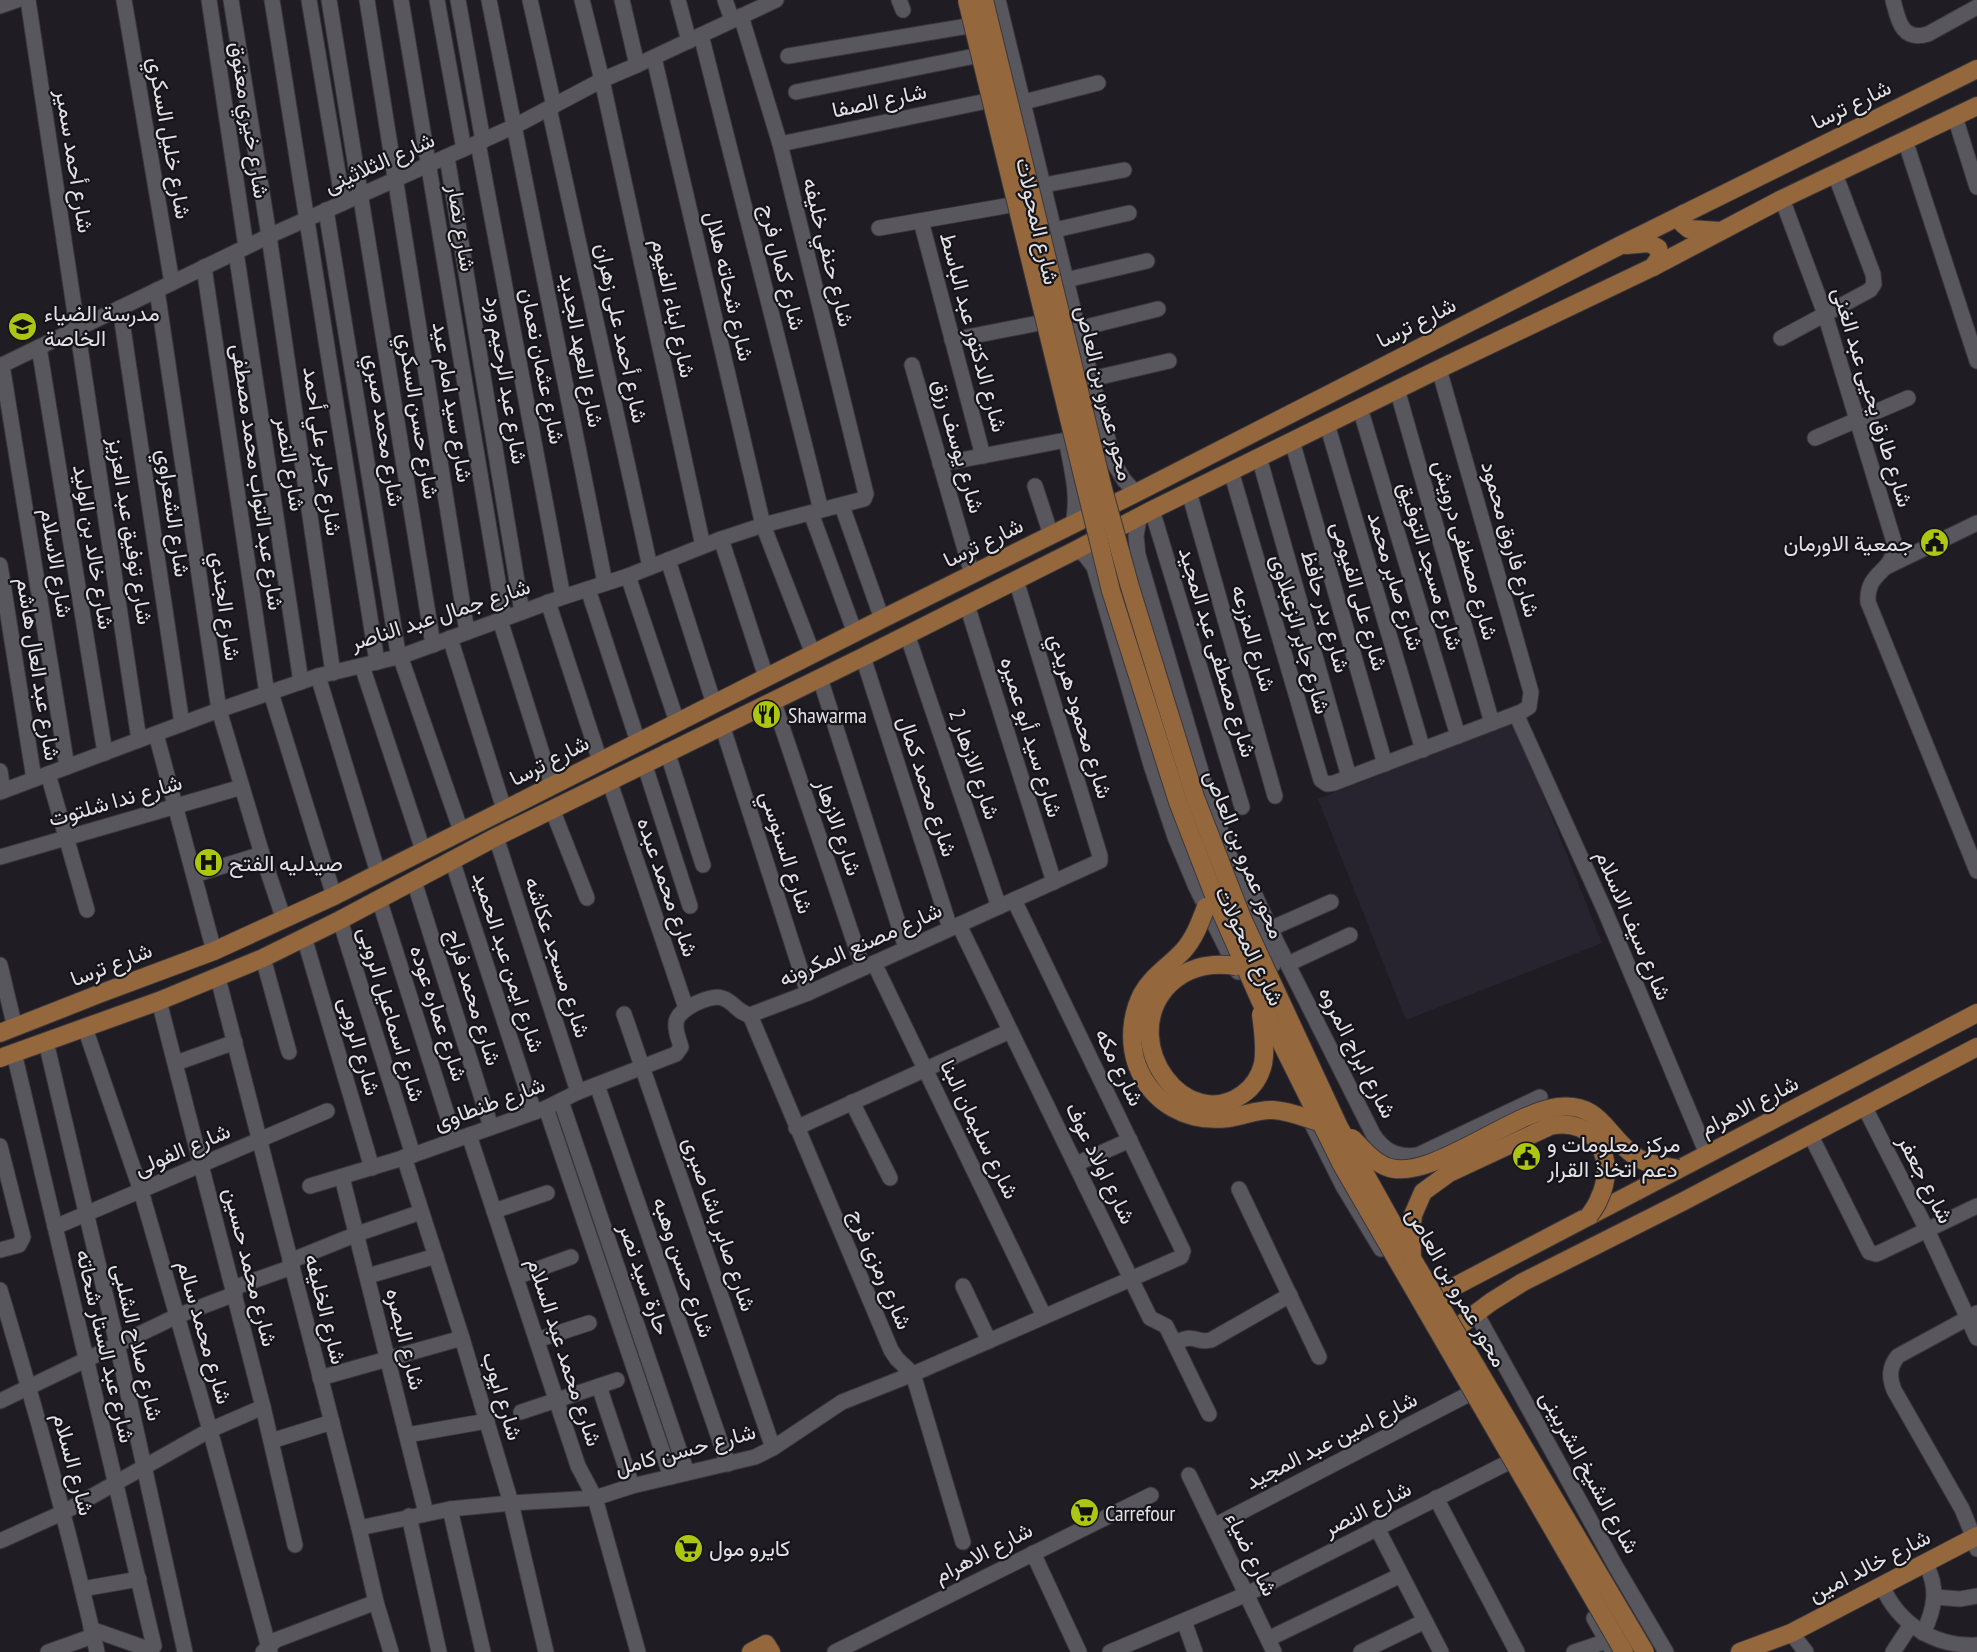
<svg xmlns="http://www.w3.org/2000/svg" width="1977" height="1652" viewBox="0 0 1977 1652" font-family="'PT Sans Narrow',Vazirmatn,sans-serif">
	<rect width="100%" height="100%" fill="#1f1d23"/>
	<polygon fill="#27242f" points="1514,722 1602,943 1406,1020 1318,799"/>
	<g fill="none" stroke-linecap="round" stroke-linejoin="round">
		<defs>
			<g id="minor">
				<polyline points="28,0 139,740"/>
				<polyline points="124,0 172,283"/>
				<polyline points="209,0 246,247"/>
				<polyline points="231,0 269,236 333,673"/>
				<polyline points="272,0 377,662"/>
				<polyline points="309,0 343,203"/>
				<polyline points="329,0 433,645"/>
				<polyline points="367,0 467,632"/>
				<polyline points="401,0 504,618"/>
				<polyline points="437,0 464,149"/>
				<polyline points="458,0 483,141"/>
				<polyline points="489,0 605,583"/>
				<polyline points="530,0 554,106"/>
				<polyline points="582,0 602,80 703,546"/>
				<polyline points="622,0 637,65"/>
				<polyline points="678,0 689,41"/>
				<polyline points="725,0 732,20"/>
				<polyline points="899,0 903,10"/>
				<polyline points="998,0 1078,329 1115,465 1124,480 1136,493"/>
				<path d="M1893 0C1898 19 1901 42 1928 34L1977 7"/>
				<polyline points="0,6 17,0"/>
				<polyline points="701,35 821,510"/>
				<polyline points="788,56 968,26"/>
				<polyline points="654,58 763,525 813,654"/>
				<polyline points="796,92 975,56"/>
				<polyline points="1024,102 1098,83"/>
				<polyline points="549,108 650,567"/>
				<polyline points="1955,117 1977,187"/>
				<polyline points="1905,140 1977,361"/>
				<polyline points="478,143 563,597"/>
				<polyline points="780,144 987,101"/>
				<polyline points="447,157 522,612"/>
				<polyline points="1044,185 1124,170"/>
				<path d="M1782 199 1825 314 1894 542C1896 574 1866 569 1868 602L1977 871"/>
				<polyline points="326,210 397,647 461,831"/>
				<polyline points="921,221 983,456"/>
				<polyline points="879,228 1011,205"/>
				<polyline points="1055,230 1129,213"/>
				<polyline points="236,252 301,682"/>
				<polyline points="204,267 267,694"/>
				<polyline points="1066,280 1147,261"/>
				<polyline points="157,290 219,710 262,854 284,920"/>
				<polyline points="120,308 182,724"/>
				<polyline points="1078,329 1158,309"/>
				<polyline points="1781,338 1870,290 1874,284 1873,274 1835,174"/>
				<polyline points="952,340 1039,323"/>
				<polyline points="39,347 105,753"/>
				<polyline points="2,365 67,767"/>
				<polyline points="912,365 972,574"/>
				<polyline points="0,366 269,236 515,126 602,80 637,65 776,0"/>
				<polyline points="1091,379 1169,361"/>
				<polyline points="1397,389 1492,723"/>
				<polyline points="1360,408 1458,736"/>
				<polyline points="1327,424 1423,750"/>
				<polyline points="1815,438 1908,398"/>
				<polyline points="1292,441 1385,764"/>
				<path d="M1067 444C1072 471 1079 496 1073 523"/>
				<polyline points="1259,457 1349,777"/>
				<polyline points="940,464 1066,440"/>
				<polyline points="1231,471 1321,780 1327,784 1334,783 1521,712 1529,707 1531,692 1439,369"/>
				<polyline points="1035,486 1051,535"/>
				<polyline points="1189,492 1275,796"/>
				<polyline points="842,506 882,619"/>
				<polyline points="1152,510 1242,807"/>
				<polyline points="811,513 855,633"/>
				<polyline points="1139,518 1136,536 1138,555 1207,792 1240,885 1273,965"/>
				<polyline points="721,539 766,677"/>
				<polyline points="1076,550 1085,555 1094,567 1151,765 1175,837 1196,887 1238,972"/>
				<polyline points="668,560 714,704"/>
				<polyline points="0,565 34,779"/>
				<polyline points="1886,567 1977,523"/>
				<polyline points="628,576 677,722"/>
				<polyline points="588,589 638,742"/>
				<polyline points="548,602 600,761"/>
				<polyline points="967,605 1054,882"/>
				<polyline points="500,620 552,785"/>
				<polyline points="907,634 999,907"/>
				<polyline points="450,638 504,809"/>
				<polyline points="863,657 950,928"/>
				<polyline points="362,666 423,850"/>
				<polyline points="318,676 378,873"/>
				<polyline points="820,678 906,948"/>
				<polyline points="271,693 334,896"/>
				<polyline points="773,700 863,968"/>
				<polyline points="1516,714 1605,911 1707,1154"/>
				<polyline points="722,725 808,993"/>
				<polyline points="156,734 214,951"/>
				<polyline points="667,751 703,865"/>
				<polyline points="644,763 690,906"/>
				<polyline points="0,771 3,791"/>
				<polyline points="48,774 87,910"/>
				<polyline points="609,780 686,1008"/>
				<polyline points="0,792 219,710 318,676 402,656 563,597 628,576 721,539 763,525 864,499 866,494 780,144 741,16"/>
				<polyline points="552,809 587,898"/>
				<polyline points="496,837 578,1092"/>
				<polyline points="0,857 242,787"/>
				<polyline points="452,860 534,1112"/>
				<polyline points="194,875 262,854"/>
				<polyline points="414,881 491,1127"/>
				<path d="M1253 891 1276 941 1373 1134C1384 1151 1397 1158 1418 1155L1540 1097"/>
				<polyline points="379,899 455,1140"/>
				<polyline points="340,920 413,1155"/>
				<polyline points="959,925 1150,1318 1166,1326 1209,1414"/>
				<polyline points="1270,929 1331,902"/>
				<polyline points="304,937 372,1168"/>
				<polyline points="263,958 289,1052"/>
				<polyline points="874,963 1044,1316"/>
				<polyline points="1288,964 1350,935"/>
				<polyline points="0,965 15,1028"/>
				<polyline points="218,978 359,1528 376,1602 391,1652"/>
				<polyline points="159,1001 263,1407 295,1545"/>
				<polyline points="624,1014 773,1448"/>
				<polyline points="750,1015 891,1350 897,1359 913,1374 963,1542"/>
				<polyline points="85,1028 141,1191 210,1430 270,1652"/>
				<polyline points="46,1042 117,1344 185,1652"/>
				<polyline points="14,1053 154,1646 148,1649 91,1629"/>
				<polyline points="176,1063 235,1042"/>
				<polyline points="597,1085 728,1464"/>
				<polyline points="561,1101 687,1473"/>
				<polyline points="852,1102 890,1178"/>
				<polyline points="1864,1106 1927,1230 1977,1338"/>
				<polyline points="546,1108 671,1477"/>
				<polyline points="1306,1112 1343,1186 1381,1249"/>
				<polyline points="796,1128 1010,1031"/>
				<polyline points="1810,1134 1869,1252 1876,1254 1881,1252 1977,1206"/>
				<polyline points="469,1135 578,1466 595,1498 638,1652"/>
				<polyline points="0,1146 23,1237 19,1245 0,1250"/>
				<polyline points="404,1157 462,1338 511,1503 546,1652"/>
				<polyline points="1076,1164 1130,1140"/>
				<polyline points="342,1177 426,1513"/>
				<path d="M310 1186 413 1155 546 1108 578 1092 676 1054 681 1047C679 1040 675 1031 676 1023 677 1009 710 994 722 998 734 1001 737 1013 750 1015L808 993 1100 861V856L1016 580"/>
				<polyline points="1239,1189 1319,1357"/>
				<polyline points="494,1211 547,1193"/>
				<polyline points="55,1227 327,1111"/>
				<polyline points="290,1261 357,1234 421,1212"/>
				<polyline points="368,1276 436,1256"/>
				<polyline points="516,1277 571,1257"/>
				<polyline points="963,1286 989,1341"/>
				<polyline points="233,1288 292,1267"/>
				<path d="M0 1290C36 1410 69 1530 97 1652"/>
				<polyline points="1476,1313 1616,1567 1666,1652"/>
				<path d="M1977 1313 1898 1356C1889 1367 1889 1377 1894 1390L1962 1509 1974 1538 1977 1549"/>
				<polyline points="537,1340 589,1323"/>
				<path d="M1175 1343C1196 1332 1195 1344 1211 1340L1290 1295"/>
				<polyline points="320,1378 462,1338"/>
				<polyline points="599,1386 632,1486"/>
				<polyline points="0,1401 177,1316 235,1294"/>
				<polyline points="521,1412 617,1380"/>
				<polyline points="407,1435 487,1421"/>
				<polyline points="271,1441 332,1422"/>
				<polyline points="1189,1475 1274,1652"/>
				<polyline points="1436,1498 1517,1652"/>
				<polyline points="450,1509 483,1652"/>
				<polyline points="409,1516 439,1652"/>
				<polyline points="1214,1526 1469,1394"/>
				<polyline points="359,1528 450,1509 511,1503 595,1498 632,1486 755,1457 773,1448 842,1402 913,1374 1181,1257 1183,1251 1014,900"/>
				<polyline points="1377,1528 1441,1652"/>
				<polyline points="0,1541 64,1512 210,1430 263,1407"/>
				<polyline points="1033,1553 1079,1652"/>
				<path d="M1882 1586C1899 1624 1934 1647 1977 1645"/>
				<polyline points="82,1589 139,1579"/>
				<polyline points="1935,1597 1960,1599 1977,1596"/>
				<polyline points="1594,1618 1613,1652"/>
				<polyline points="1184,1621 1195,1652"/>
				<polyline points="1791,1633 1806,1652"/>
				<path d="M1923 1633C1935 1609 1939 1587 1925 1563"/>
				<polyline points="1268,1639 1401,1575"/>
				<polyline points="48,1652 93,1636"/>
				<polyline points="263,1652 276,1640 376,1602"/>
				<polyline points="835,1652 1151,1495"/>
				<polyline points="1110,1652 1247,1594 1507,1463"/>
				<polyline points="1361,1652 1425,1621"/>
				<polyline points="1574,1652 1607,1641"/>
				<polyline points="1893,1652 1910,1626"/>
			</g>
			<g id="major">
				<polyline points="1683,214 1683,224 1689,229 1720,231"/>
				<polyline points="1626,245 1649,243 1658,248 1660,257 1653,267"/>
				<polyline points="0,1033 99,994 214,951 334,896 882,619 1136,493 1621,245 1977,69"/>
				<polyline points="0,1058 159,1001 263,958 340,920 496,837 863,657 1076,550 1152,510 1439,369 1653,267 1782,199 1977,106"/>
				<polyline points="1423,1303 1977,1013"/>
				<polyline points="1443,1338 1491,1302 1523,1282 1682,1202 1977,1047"/>
				<polyline points="751,1652 766,1644 771,1652"/>
				<polyline points="1740,1652 1791,1633 1977,1536"/>
			</g>
		</defs>
		<use href="#minor" stroke="#39373c" stroke-width="17"/>
		<use href="#major" stroke="#39373c" stroke-width="20"/>
		<use href="#minor" stroke="#59575e" stroke-width="15"/>
		<use href="#major" stroke="#94673c" stroke-width="18"/>
		<defs>
			<g id="major-bridge">
				<polyline points="967,0 1111,591 1178,802 1215,898 1260,1000 1342,1165 1624,1652"/>
				<polyline points="984,0 1103,489 1130,587 1195,797 1242,918 1339,1127 1413,1260 1645,1652"/>
				<path d="M1206 907C1200 923 1194 939 1183 951 1169 966 1152 976 1142 994 1131 1016 1129 1042 1137 1065 1152 1104 1188 1123 1228 1118 1243 1116 1258 1109 1273 1110 1290 1111 1306 1118 1322 1123"/>
				<path d="M1236 966C1209 962 1183 968 1165 989 1119 1045 1186 1135 1243 1094 1253 1087 1260 1076 1263 1064 1266 1048 1263 1030 1261 1014"/>
				<path d="M1352 1138C1362 1148 1373 1162 1387 1167 1428 1183 1512 1112 1558 1107 1601 1102 1606 1136 1635 1156 1647 1165 1664 1166 1678 1169"/>
				<path d="M1412 1256 1411 1232 1413 1215 1423 1192 1449 1173 1550 1126C1596 1116 1618 1160 1599 1199 1597 1205 1593 1210 1589 1216"/>
			</g>
		</defs>
		<use href="#major-bridge" stroke="#39373c" stroke-width="20" stroke-linecap="butt"/>
		<use href="#major-bridge" stroke="#94673c" stroke-width="18"/>
	</g>
	<defs>
		<symbol id="school-disc" viewBox="-11 -11 22 22"><circle r="9.5" fill="#acc612" stroke="#151419"/><path d="M0-5L7-2L0 1L-7-2ZM-4 1L0 2.5L4 1V4Q0 6-4 4Z" fill="#111"/></symbol>
		<symbol id="civic-disc" viewBox="-11 -11 22 22"><circle r="9.5" fill="#acc612" stroke="#151419"/><path d="M-.6-6.5H3V-4.5H.6V-3L4-1V1h2V6H-6V1h2V-1L-.6-3ZM-1.2 2.5V6h2.4V2.5Z" fill="#111"/></symbol>
		<symbol id="restaurant-disc" viewBox="-11 -11 22 22"><circle r="9.5" fill="#acc612" stroke="#151419"/><path d="M-5-6h1v4h1v-4h1v4h1v-4h1v5L-1.5 .5V6h-2V.5L-5-1ZM5-6V6H3V1.5H1.5Q1.5-4 5-6Z" fill="#111"/></symbol>
		<symbol id="hospital-disc" viewBox="-11 -11 22 22"><circle r="9.5" fill="#acc612" stroke="#151419"/><path d="M-5-5h3v3.5h4V-5h3V5h-3V1.5h-4V5h-3Z" fill="#111"/></symbol>
		<symbol id="supermarket-disc" viewBox="-11 -11 22 22"><circle r="9.5" fill="#acc612" stroke="#151419"/><path d="M-6-5.5h2.5l.6 2H6L4.5 2H-2.5L-4.4-4H-6ZM-1.5 3.2a1.3 1.3 0 1 0 .1 0ZM3 3.2a1.3 1.3 0 1 0 .1 0Z" fill="#111"/></symbol>
	</defs>
	<g fill-rule="evenodd">
		<use href="#school-disc" x="6" y="310" width="33" height="33"/>
		<use href="#civic-disc" x="1918" y="526" width="33" height="33"/>
		<use href="#restaurant-disc" x="750" y="698" width="33" height="33"/>
		<use href="#hospital-disc" x="192" y="846" width="33" height="33"/>
		<use href="#civic-disc" x="1510" y="1140" width="33" height="33"/>
		<use href="#supermarket-disc" x="1068" y="1496" width="33" height="33"/>
		<use href="#supermarket-disc" x="672" y="1532" width="33" height="33"/>
	</g>
	<g text-anchor="middle" stroke-width="4.5" stroke-linejoin="round" paint-order="stroke">
		<g font-size="22" fill="#e2e1e5" stroke="#151419">
			<text transform="translate(879 100) rotate(-12)" y="8">شارع الصفا</text>
			<text transform="translate(1851 104) rotate(-26)" y="8">شارع ترسا</text>
			<text transform="translate(250 120) rotate(81)" y="8">شارع خيري معتوق</text>
			<text transform="translate(170 138) rotate(80)" y="8">شارع خليل السكري</text>
			<text transform="translate(75 161) rotate(81)" y="8">شارع أحمد سمير</text>
			<text transform="translate(379 162) rotate(-24)" y="8">شارع الثلاثينى</text>
			<text transform="translate(1038 221) rotate(77)" y="8">شارع المحولات</text>
			<text transform="translate(462 228) rotate(81)" y="8">شارع نصار</text>
			<text transform="translate(829 252) rotate(76)" y="8">شارع حنفي خليفه</text>
			<text transform="translate(783 267) rotate(76)" y="8">شارع كمال فرج</text>
			<text transform="translate(730 286) rotate(77)" y="8">شارع شحاته هلال</text>
			<text transform="translate(674 308) rotate(78)" y="8">شارع ابناء الفيوم</text>
			<text transform="translate(1416 322) rotate(-27)" y="8">شارع ترسا</text>
			<text transform="translate(974 332) rotate(75)" y="8">شارع الدكتور عبد الباسط</text>
			<text transform="translate(622 333) rotate(78)" y="8">شارع أحمد على زهران</text>
			<text transform="translate(582 350) rotate(79)" y="8">شارع العهد الجديد</text>
			<text transform="translate(543 366) rotate(79)" y="8">شارع عثمان نعمان</text>
			<text transform="translate(507 380) rotate(81)" y="8">شارع عبد الرحيم ورد</text>
			<text transform="translate(1105 393) rotate(76)" y="8">محور عمرو بن العاص</text>
			<text transform="translate(1873 397) rotate(73)" y="8">شارع طارق يحيى عبد الغنى</text>
			<text transform="translate(453 402) rotate(81)" y="8">شارع سيد امام عيد</text>
			<text transform="translate(419 416) rotate(81)" y="8">شارع حسن السكري</text>
			<text transform="translate(385 430) rotate(81)" y="8">شارع محمد صبري</text>
			<text transform="translate(959 446) rotate(74)" y="8">شارع يوسف رزق</text>
			<text transform="translate(323 451) rotate(82)" y="8">شارع جابر علي أحمد</text>
			<text transform="translate(291 464) rotate(81)" y="8">شارع النصر</text>
			<text transform="translate(258 477) rotate(82)" y="8">شارع عبد التواب محمد مصطفى</text>
			<text transform="translate(174 513) rotate(82)" y="8">شارع الشعراوي</text>
			<text transform="translate(131 531) rotate(81)" y="8">شارع توفيق عبد العزيز</text>
			<text transform="translate(1511 539) rotate(74)" y="8">شارع فاروق محمود</text>
			<text transform="translate(983 542) rotate(-26)" y="8">شارع ترسا</text>
			<text transform="translate(94 547) rotate(81)" y="8">شارع خالد بن الوليد</text>
			<text transform="translate(1466 550) rotate(74)" y="8">شارع مصطفى درويش</text>
			<text transform="translate(57 563) rotate(81)" y="8">شارع الاسلام</text>
			<text transform="translate(1431 566) rotate(73)" y="8">شارع مسجد التوفيق</text>
			<text transform="translate(1396 581) rotate(73)" y="8">شارع صابر محمد</text>
			<text transform="translate(1360 596) rotate(74)" y="8">شارع على الفيومى</text>
			<text transform="translate(226 606) rotate(82)" y="8">شارع الجندي</text>
			<text transform="translate(1326 611) rotate(74)" y="8">شارع بدر حافظ</text>
			<text transform="translate(440 614) rotate(-18)" y="8">شارع جمال عبد الناصر</text>
			<text transform="translate(1301 634) rotate(74)" y="8">شارع جابر الزعبلاوى</text>
			<text transform="translate(1254 638) rotate(74)" y="8">شارع المزرعه</text>
			<text transform="translate(1218 652) rotate(73)" y="8">شارع مصطفى عبد المجيد</text>
			<text transform="translate(39 669) rotate(81)" y="8">شارع عبد العال هاشم</text>
			<text transform="translate(1081 716) rotate(73)" y="8">شارع محمود هريدي</text>
			<text transform="translate(1032 737) rotate(73)" y="8">شارع سيد أبو عميره</text>
			<text transform="translate(549 760) rotate(-27)" y="8">شارع ترسا</text>
			<text transform="translate(975 764) rotate(71)" y="8">شارع الازهار 2</text>
			<text transform="translate(928 786) rotate(72)" y="8">شارع محمد كمال</text>
			<text transform="translate(115 800) rotate(-16)" y="8">شارع ندا شلتوت</text>
			<text transform="translate(839 827) rotate(71)" y="8">شارع الازهار</text>
			<text transform="translate(787 852) rotate(72)" y="8">شارع السنوسي</text>
			<text transform="translate(1245 854) rotate(68)" y="8">محور عمرو بن العاص</text>
			<text transform="translate(668 887) rotate(71)" y="8">شارع محمد عبده</text>
			<text transform="translate(1634 925) rotate(67)" y="8">شارع سيف الاسلام</text>
			<text transform="translate(860 944) rotate(-24)" y="8">شارع مصنع المكرونه</text>
			<text transform="translate(1250 946) rotate(64)" y="8">شارع المحولات</text>
			<text transform="translate(558 957) rotate(72)" y="8">شارع مسجد عكاشه</text>
			<text transform="translate(509 962) rotate(72)" y="8">شارع ايمن عبد الحميد</text>
			<text transform="translate(111 964) rotate(-21)" y="8">شارع ترسا</text>
			<text transform="translate(474 997) rotate(73)" y="8">شارع محمد فراج</text>
			<text transform="translate(439 1013) rotate(72)" y="8">شارع عماره عوده</text>
			<text transform="translate(392 1014) rotate(73)" y="8">شارع اسماعيل الروبى</text>
			<text transform="translate(360 1046) rotate(74)" y="8">شارع الروبى</text>
			<text transform="translate(1358 1052) rotate(63)" y="8">شارع ابراج المروه</text>
			<text transform="translate(1120 1067) rotate(64)" y="8">شارع مكه</text>
			<text transform="translate(489 1103) rotate(-20)" y="8">شارع طنطاوى</text>
			<text transform="translate(1749 1105) rotate(-27)" y="8">شارع الاهرام</text>
			<text transform="translate(980 1129) rotate(64)" y="8">شارع سليمان البنا</text>
			<text transform="translate(182 1149) rotate(-23)" y="8">شارع الفولى</text>
			<text transform="translate(1101 1163) rotate(64)" y="8">شارع اولاد عوف</text>
			<text transform="translate(1926 1179) rotate(63)" y="8">شارع جعفر</text>
			<text transform="translate(720 1224) rotate(71)" y="8">شارع صابر باشا صبرى</text>
			<text transform="translate(251 1267) rotate(76)" y="8">شارع محمد حسين</text>
			<text transform="translate(684 1267) rotate(71)" y="8">شارع حسن وهبه</text>
			<text transform="translate(881 1269) rotate(67)" y="8">شارع رمزى فرج</text>
			<text transform="translate(645 1279) rotate(71)" y="8">حارة سيد نصر</text>
			<text transform="translate(1457 1287) rotate(60)" y="8">محور عمرو بن العاص</text>
			<text transform="translate(326 1309) rotate(76)" y="8">شارع الخليفه</text>
			<text transform="translate(205 1332) rotate(74)" y="8">شارع محمد سالم</text>
			<text transform="translate(406 1339) rotate(76)" y="8">شارع البصره</text>
			<text transform="translate(138 1342) rotate(77)" y="8">شارع صلاح الشلبى</text>
			<text transform="translate(106 1346) rotate(77)" y="8">شارع عبد الستار شحاته</text>
			<text transform="translate(565 1352) rotate(72)" y="8">شارع محمد عبد السلام</text>
			<text transform="translate(503 1396) rotate(73)" y="8">شارع ايوب</text>
			<text transform="translate(1331 1440) rotate(-27)" y="8">شارع امين عبد المجيد</text>
			<text transform="translate(685 1449) rotate(-15)" y="8">شارع حسن كامل</text>
			<text transform="translate(74 1464) rotate(75)" y="8">شارع السلام</text>
			<text transform="translate(1590 1472) rotate(61)" y="8">شارع الشيخ الشربينى</text>
			<text transform="translate(1367 1508) rotate(-27)" y="8">شارع النصر</text>
			<text transform="translate(983 1552) rotate(-27)" y="8">شارع الاهرام</text>
			<text transform="translate(1252 1554) rotate(64)" y="8">شارع ضياء</text>
			<text transform="translate(1869 1565) rotate(-27)" y="8">شارع خالد امين</text>
		</g>
		<g font-size="22" fill="#e2e1e5" stroke="#151419" text-anchor="start">
			<text x="44" y="321">مدرسة الضياء<tspan x="44" dy="25">الخاصة</tspan></text>
			<text x="1913" y="551" text-anchor="end">جمعية الاورمان</text>
			<text x="788" y="723">Shawarma</text>
			<text x="229" y="871">صيدليه الفتح</text>
			<text x="1547" y="1152">مركز معلومات و<tspan x="1547" dy="25">دعم اتخاذ القرار</tspan></text>
			<text x="1105" y="1521">Carrefour</text>
			<text x="709" y="1556">كايرو مول</text>
		</g>
	</g>
</svg>
